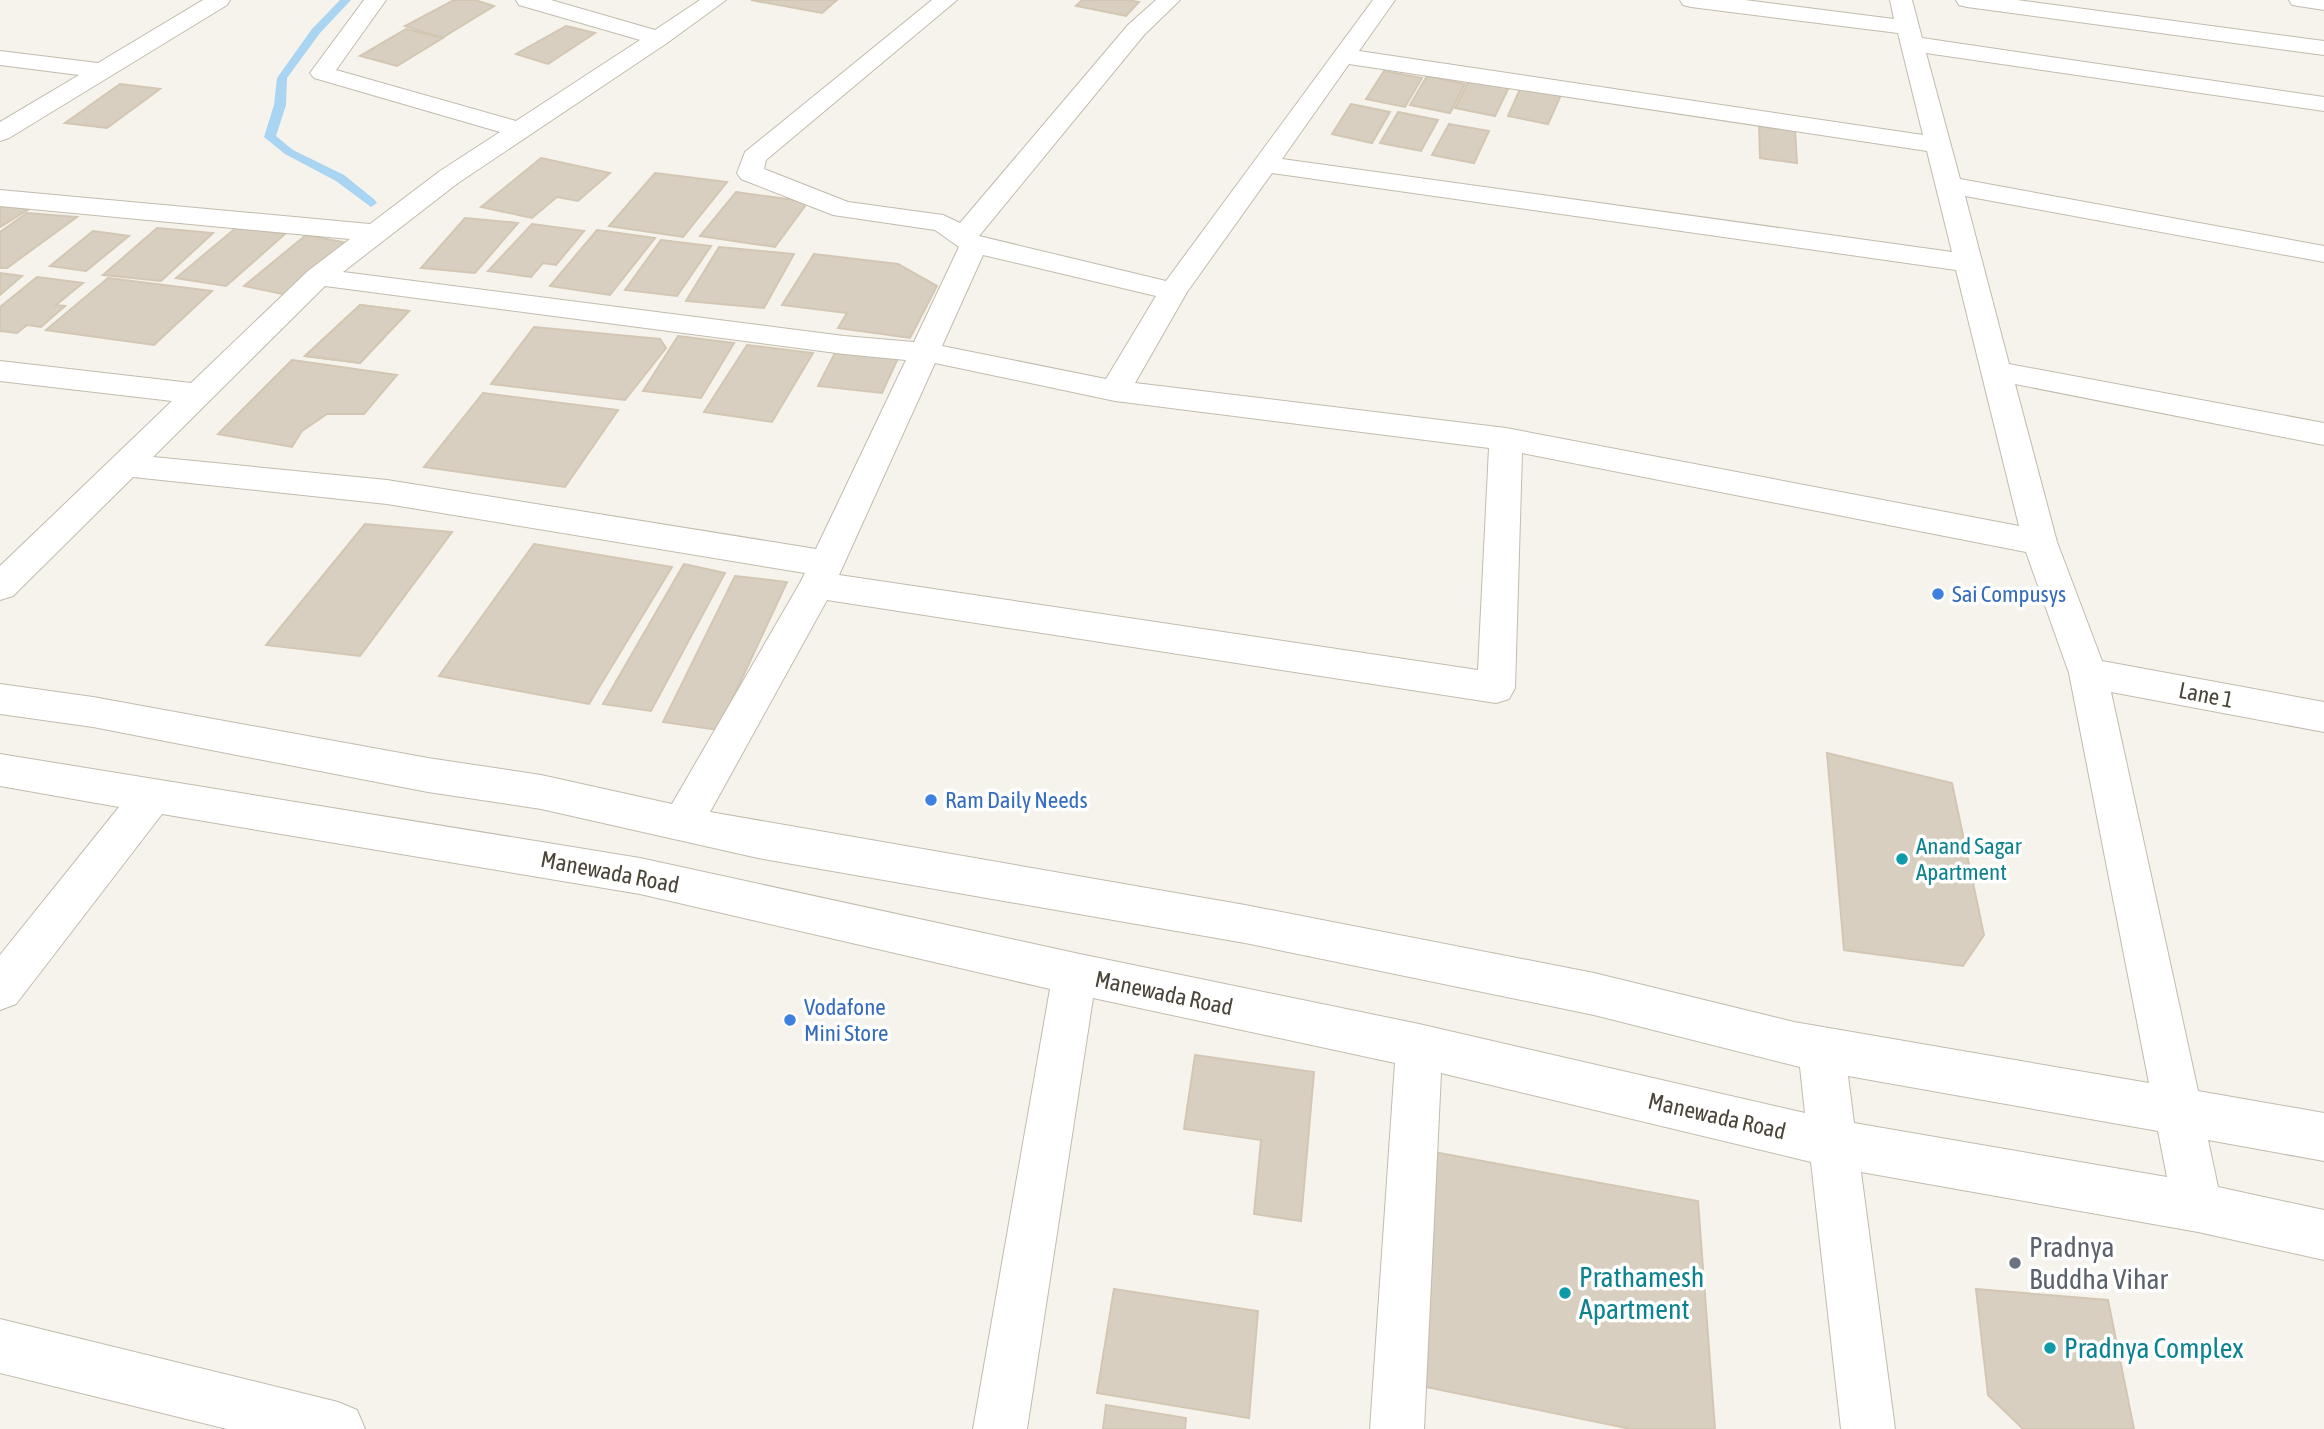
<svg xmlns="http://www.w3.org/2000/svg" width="2324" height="1429" viewBox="0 0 2324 1429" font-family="'Asap Condensed',sans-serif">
	<rect width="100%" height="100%" fill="#f6f3ec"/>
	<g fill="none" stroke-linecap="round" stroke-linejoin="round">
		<polygon fill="#a9d4f2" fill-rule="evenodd" points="340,0 351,0 320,33 287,78 286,105 276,136 293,150 344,175 375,200 377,203 371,207 336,181 285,154 264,137 274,105 277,78 312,29"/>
	</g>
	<g fill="#d8cfc1" stroke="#d3c7b4" stroke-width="2">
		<polygon points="454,0 475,0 494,6 442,38 405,26"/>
		<polygon points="751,0 837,0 822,13"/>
		<polygon points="1082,0 1127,0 1139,2 1126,16 1076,6"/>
		<polygon points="566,26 595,33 548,64 516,54"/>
		<polygon points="406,29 443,38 397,66 360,56"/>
		<polygon points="1384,71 1422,78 1405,107 1366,99"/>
		<polygon points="1427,76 1465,84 1450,113 1410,105"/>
		<polygon points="1470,79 1509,87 1495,116 1455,108"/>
		<polygon points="120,84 160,89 107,128 65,123"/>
		<polygon points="1521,87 1561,95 1548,124 1508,116"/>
		<polygon points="1351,104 1390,112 1372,143 1332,134"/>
		<polygon points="1398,112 1438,120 1421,151 1380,143"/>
		<polygon points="1449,124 1489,131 1474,163 1432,155"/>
		<polygon points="1759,124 1795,129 1797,163 1760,158"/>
		<polygon points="541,158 610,173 578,201 557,197 532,218 481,207"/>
		<polygon points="655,173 727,182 683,237 609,226"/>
		<polygon points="736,192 808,202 775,247 700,236"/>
		<polygon points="0,205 29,209 0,227"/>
		<polygon points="27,213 77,217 7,268 0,268 0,232"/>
		<polygon points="465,218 518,223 475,273 421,268"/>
		<polygon points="532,224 584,231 556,265 543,263 531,277 488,271"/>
		<polygon points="237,227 285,234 226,286 176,278"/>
		<polygon points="157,228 213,233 161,281 103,275"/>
		<polygon points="597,230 655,238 610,295 550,286"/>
		<polygon points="93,231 129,236 86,271 50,266"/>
		<polygon points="306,235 348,243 287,295 244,286"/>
		<polygon points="661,240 711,246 677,296 625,290"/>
		<polygon points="719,247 794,254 764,308 686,301"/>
		<polygon points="814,254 898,264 937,286 910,338 838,328 847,313 782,305"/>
		<polygon points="0,273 22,276 0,295"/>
		<polygon points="37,277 83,283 56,305 65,306 41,327 27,325 17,333 0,331 0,307"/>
		<polygon points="108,278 212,291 154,345 46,330"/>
		<polygon points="360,305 409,311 360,363 305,356"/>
		<polygon points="360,305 409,311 360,363 305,356"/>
		<polygon points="534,327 660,339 666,348 625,400 491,384"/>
		<polygon points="678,336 734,343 701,398 643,391"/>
		<polygon points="747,345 813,353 772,422 704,412"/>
		<polygon points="837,349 899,356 882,393 818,386"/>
		<polygon points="292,360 397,375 364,414 327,414 302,431 292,447 218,434"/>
		<polygon points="483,393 618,410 565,487 424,467"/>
		<polygon points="365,524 452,532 360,656 266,645"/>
		<polygon points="534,544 672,567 589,704 439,676"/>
		<polygon points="684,564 725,573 651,711 603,704"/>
		<polygon points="735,576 787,582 718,730 663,722"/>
		<polygon points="1827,753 1952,783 1984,935 1963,966 1844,950"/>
		<polygon points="1195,1055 1314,1072 1301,1221 1254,1214 1261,1140 1184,1129"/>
		<polygon points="1434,1152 1698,1201 1715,1429 1631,1429 1421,1386"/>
		<polygon points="1114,1289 1258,1311 1249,1418 1097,1393"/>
		<polygon points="1976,1289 2108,1300 2134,1429 2023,1429 1988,1395"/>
		<polygon points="1106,1405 1186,1418 1185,1429 1103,1429"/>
	</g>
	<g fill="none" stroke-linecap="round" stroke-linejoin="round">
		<defs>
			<g id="minor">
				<polygon points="203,0 230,0 227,5 9,138 0,141 0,122 79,75 0,65 0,51 98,63"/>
				<path d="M364 0H386L336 70 516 121 640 40 519 5 516 0H551L655 30 700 0H726L667 43 458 183 343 272 844 336 914 342 959 247 935 230 833 215 741 179 737 173 745 152 932 0H957L766 160 764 169 848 202 943 215 960 223 1128 25 1156 0H1180L1144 35 979 236 1166 281 1373 0H1395L1359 51 1923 135 1898 33 1691 7 1683 5 1680 0H1745L1894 19 1890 0H1912L1922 38 2324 97V111L1926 53 1960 179 2324 246V262L1965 196 2009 364 2324 423V445L2015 384 2057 542 2102 661 2324 702V732L2111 692 2198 1091 2324 1113V1161L2208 1140 2218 1187 2324 1210V1260L2198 1232 1861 1172 1895 1429H1841L1811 1162 1441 1073 1424 1429H1370L1395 1063 1093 998 1027 1429H973L1050 989 640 894 162 814 16 1004 0 1010V955L119 807 0 786V754L640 858 1075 953 1419 1024 1805 1113 1800 1067 1594 1015 1245 943 758 858 541 809 428 792 93 727 0 714V684L93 697 428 758 541 775 672 804 800 583 805 573 387 504 133 477 13 596 0 600V566L172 401 0 381V361L191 383 308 271 350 239 0 206V190L370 224 440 171 500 132 314 78 310 73ZM1349 64 1927 151 1952 252 1282 159ZM1272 173 1956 270 2019 526 1506 428 1135 383 1187 292ZM983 255 1156 296 1106 379 942 346ZM325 286 844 354 906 360 816 549 387 480 153 457ZM935 363 1115 401 1489 448 1478 670 839 575ZM1522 453 2026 552 2069 673 2149 1083 1794 1022 1594 973 1245 905 710 812 827 600 1496 703 1509 699 1515 688ZM1848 1076 2158 1131 2167 1177 1854 1123Z"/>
				<polygon points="1956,0 2017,0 2324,41 2324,55 1967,7 1959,5"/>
				<polygon points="2289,0 2324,0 2324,10 2292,5"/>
				<polygon points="0,1319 338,1402 357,1410 365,1429 227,1429 0,1373"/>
			</g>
		</defs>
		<use href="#minor" stroke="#c2bbae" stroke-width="2"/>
		<use href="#minor" fill="#fff" fill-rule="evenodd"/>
	</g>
	<g fill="#3f7fe0" stroke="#fff" stroke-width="2.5">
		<circle cx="1938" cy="594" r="7"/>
		<circle cx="931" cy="800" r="7"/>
		<circle cx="790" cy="1020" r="7"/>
	</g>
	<g fill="#0f9aa8" stroke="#fff" stroke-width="2.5">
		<circle cx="1902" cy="859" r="7"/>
		<circle cx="1565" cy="1293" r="7"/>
		<circle cx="2050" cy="1348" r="7"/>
	</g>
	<circle fill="#6b7280" stroke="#fff" stroke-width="2.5" cx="2015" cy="1263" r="7"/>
	<g text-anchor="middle" stroke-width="7" stroke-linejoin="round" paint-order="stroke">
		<g font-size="23" fill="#366cbe" stroke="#fff" text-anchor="start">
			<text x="1952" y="602">Sai Compusys</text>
			<text x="945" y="808">Ram Daily Needs</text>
			<text x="804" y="1015">Vodafone<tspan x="804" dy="26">Mini Store</tspan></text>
		</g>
		<g font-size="23" fill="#4b4439" stroke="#fff">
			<text transform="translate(2206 695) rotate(11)" y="8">Lane 1</text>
			<text transform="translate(610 872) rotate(11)" y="8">Manewada Road</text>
			<text transform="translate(1164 993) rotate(12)" y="8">Manewada Road</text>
			<text transform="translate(1717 1116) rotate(13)" y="8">Manewada Road</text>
		</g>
		<g font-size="23" fill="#0d838f" stroke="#fff" text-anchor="start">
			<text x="1916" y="854">Anand Sagar<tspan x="1916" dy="26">Apartment</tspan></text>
		</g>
		<g font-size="28" fill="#5b616d" stroke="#fff" text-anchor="start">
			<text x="2029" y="1257">Pradnya<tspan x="2029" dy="32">Buddha Vihar</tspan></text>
		</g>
		<g font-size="28" fill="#0d838f" stroke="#fff" text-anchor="start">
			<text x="1579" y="1287">Prathamesh<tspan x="1579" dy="32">Apartment</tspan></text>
			<text x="2064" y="1358">Pradnya Complex</text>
		</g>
	</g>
</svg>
